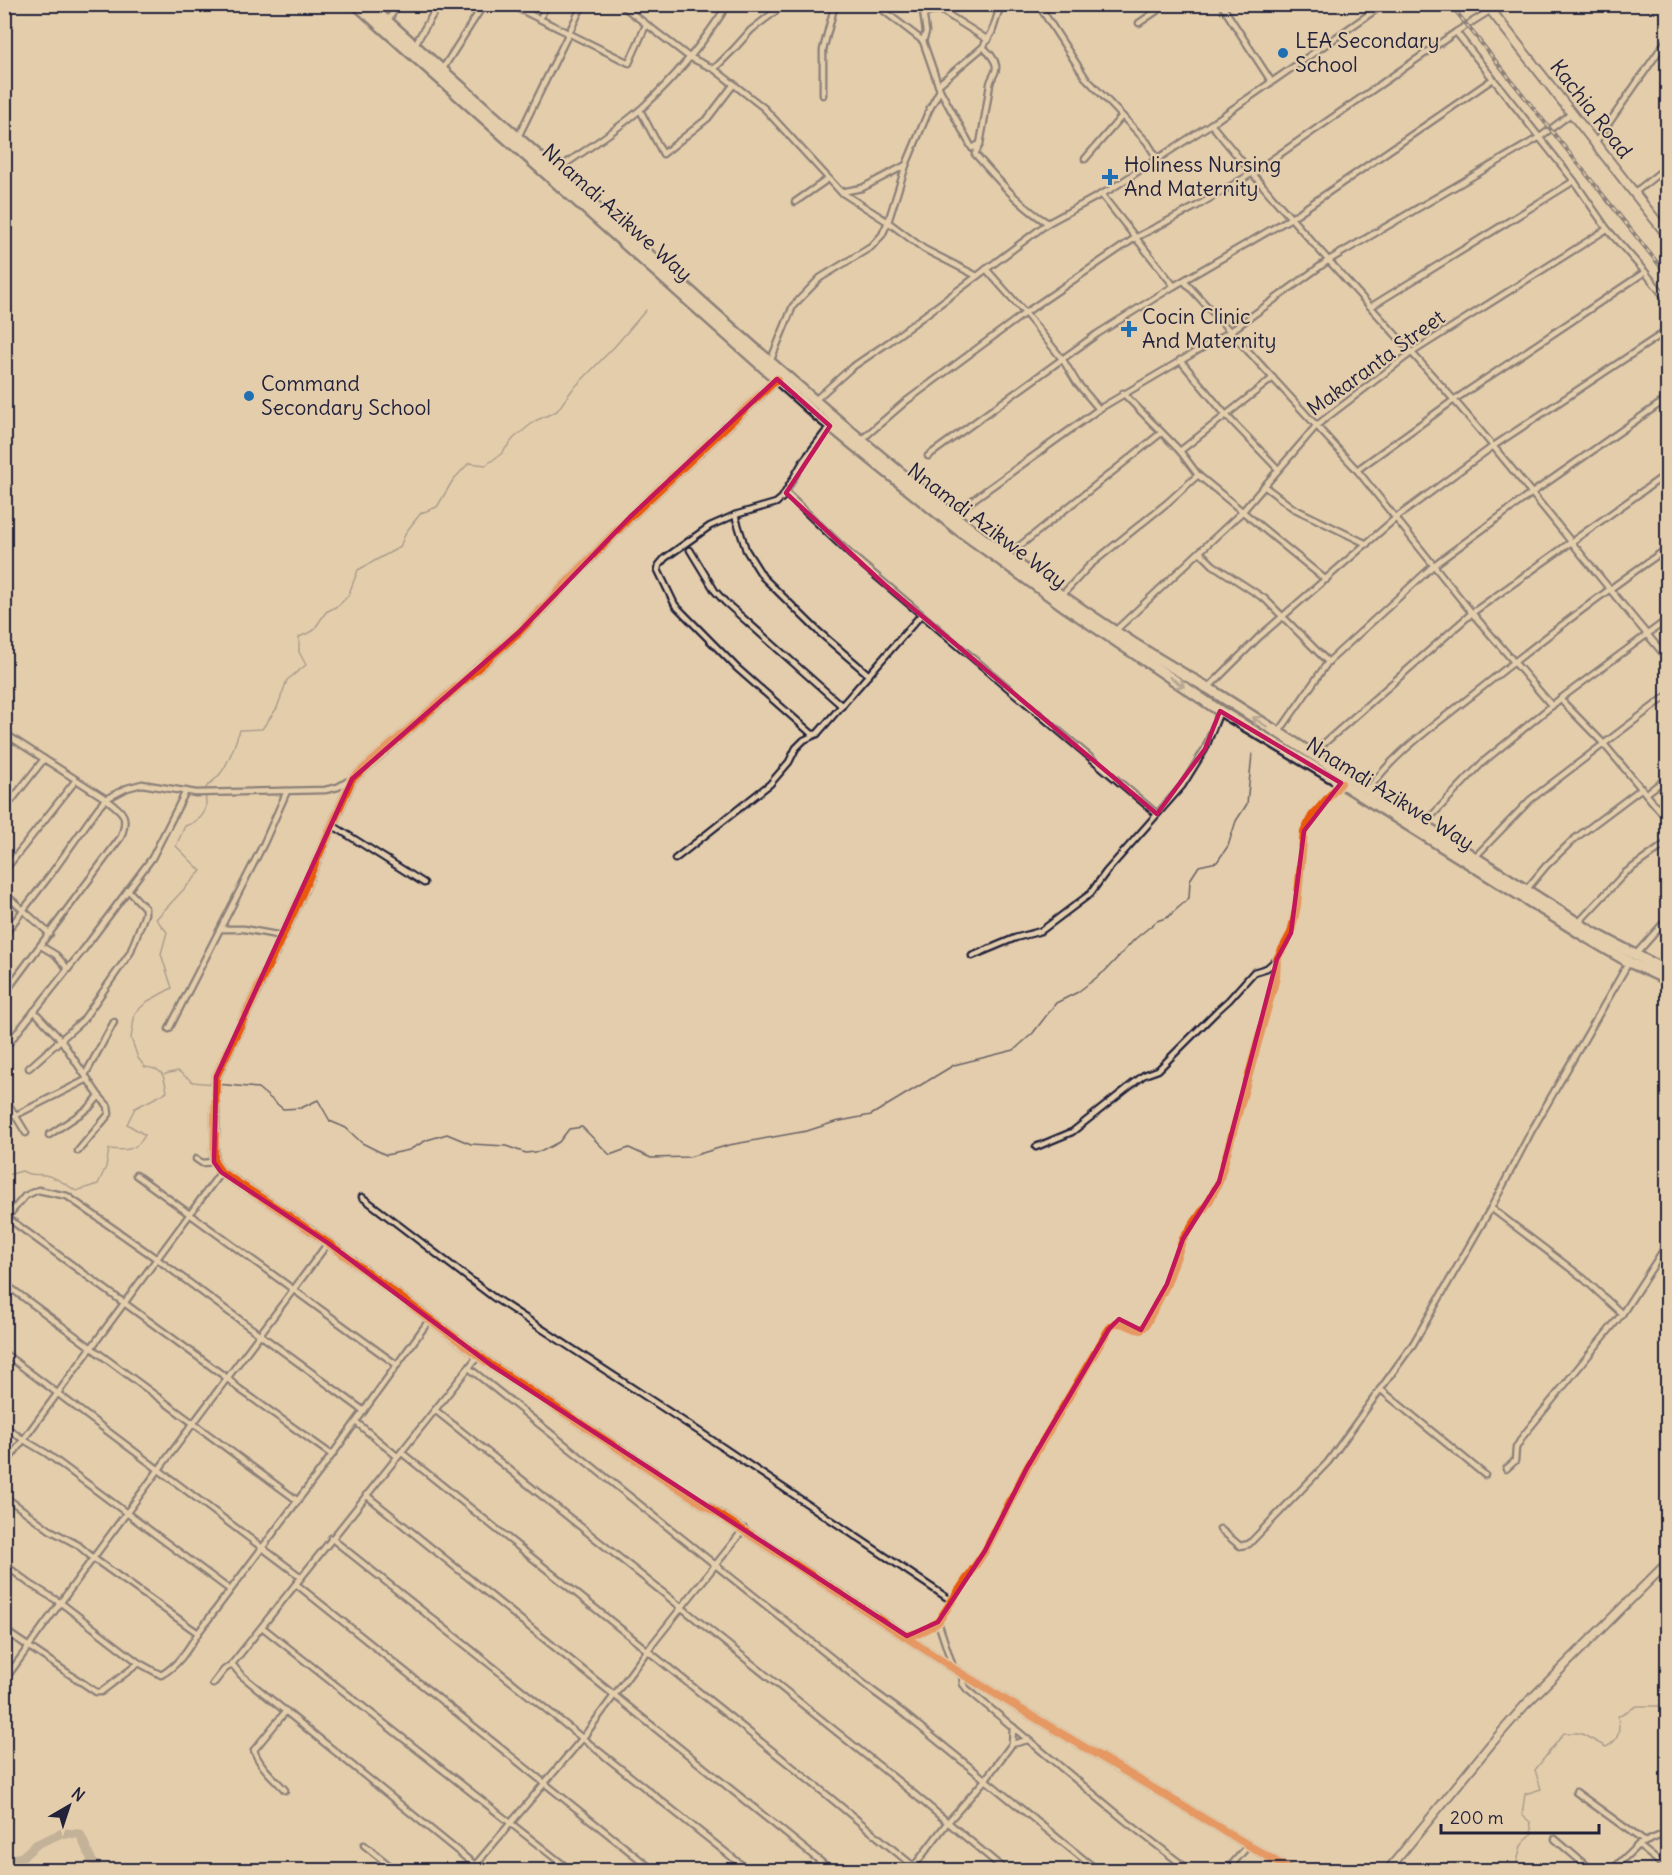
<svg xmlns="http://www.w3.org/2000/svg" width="1672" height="1875" viewBox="0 0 1672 1875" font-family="Delius,sans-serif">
	<rect width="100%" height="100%" fill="#e3cdac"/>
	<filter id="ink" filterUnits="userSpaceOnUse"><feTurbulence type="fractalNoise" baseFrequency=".0167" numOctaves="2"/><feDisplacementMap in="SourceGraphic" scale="12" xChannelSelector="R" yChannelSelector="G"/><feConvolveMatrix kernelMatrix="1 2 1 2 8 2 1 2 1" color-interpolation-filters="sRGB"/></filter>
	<g filter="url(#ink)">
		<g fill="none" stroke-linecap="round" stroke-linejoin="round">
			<g stroke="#6b6366" stroke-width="1.5">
				<polyline points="165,1074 178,1071 193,1082 213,1084"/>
				<polyline points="217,1084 258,1088 283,1109 301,1108 318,1100 330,1121 346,1128 362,1143 386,1155 409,1150 427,1140 447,1134 471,1144 506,1146 526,1153 542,1151 559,1142 569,1129 582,1127 610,1155 629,1148 651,1158 689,1157 729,1145 807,1131 835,1122 871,1115 954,1065 1014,1050 1033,1033 1056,1003 1078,992 1105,971 1135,939 1157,921 1168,917 1189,898 1190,880 1199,866 1217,862 1228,846 1236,821 1247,804 1252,754"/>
				<path d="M4 1176 22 1171C34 1177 34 1173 45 1175 57 1177 67 1185 76 1191L98 1184 106 1167 109 1149C125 1151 137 1151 145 1135L127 1124 135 1108 167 1092C164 1075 164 1069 145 1067L138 1058 131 1038 135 1013 148 1001 172 988 161 954 167 932 156 919 201 871 176 846 185 826C203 820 210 810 204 791 208 783 215 781 220 774 230 762 234 745 240 730L262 729 277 708 287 680 306 665 299 652V637L313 631 326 612 339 605 348 596 358 570 400 547 406 532 421 513 437 507 453 480 469 463 486 465 501 454 514 438 535 421 557 411 572 390 616 345 646 310"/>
				<path d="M1515 1870 1521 1846 1532 1833 1530 1822 1522 1815 1525 1794 1541 1789 1535 1770 1564 1733H1580L1606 1747C1620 1740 1620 1731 1618 1716L1637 1706H1659L1668 1702"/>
			</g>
			<polyline stroke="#9b8f82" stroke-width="9" points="4,1861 22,1857 37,1844 62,1833 80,1834 92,1861 99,1870"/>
			<defs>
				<g id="street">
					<polyline points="509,4 629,63 646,25"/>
					<polyline points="620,4 689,57 714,69 764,108 841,192 888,222 924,249 977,276"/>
					<polyline points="875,4 923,41"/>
					<path d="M922 4 926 32 923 41 940 90 972 148 980 144 975 154C997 178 1019 206 1048 223"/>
					<polyline points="1038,4 1085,77 1147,142 1157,158"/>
					<polyline points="1221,4 1271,81"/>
					<polyline points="924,14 939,9 988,40"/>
					<polyline points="540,19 546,4"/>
					<polyline points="387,22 398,4"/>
					<polyline points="1139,23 1167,4"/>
					<polyline points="1456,32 1574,181 1607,229 1645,272 1668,301"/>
					<polyline points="414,46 439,4"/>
					<polyline points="714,69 734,49 751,30 785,4"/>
					<polyline points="442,70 484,4"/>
					<polyline points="938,85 983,47 992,32 1001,4"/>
					<polyline points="823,95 823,50 835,4"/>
					<polyline points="640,110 663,154 708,118 734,84"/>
					<path d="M1211 124C1288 219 1373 308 1454 400 1527 484 1595 574 1668 659"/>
					<polyline points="518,137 583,4"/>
					<polyline points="1595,143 1668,38"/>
					<path d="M980 144C984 123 987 104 990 84 991 77 997 73 996 66 995 58 988 52 983 47"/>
					<polyline points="1085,159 1122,116"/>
					<path d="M555 171C584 151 616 131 642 108 675 78 704 42 728 4"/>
					<polyline points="841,192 862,188 906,165"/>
					<polyline points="1634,193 1668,166"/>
					<polyline points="1101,194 1174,286"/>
					<polyline points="795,202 828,179"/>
					<polyline points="986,269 1025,313 1063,360 1077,383 1099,409"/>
					<polyline points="1184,281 1357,470 1472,613 1552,706"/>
					<polyline points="1372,306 1574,181"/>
					<polyline points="1180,360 1225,414 1278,469"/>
					<polyline points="770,362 793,306 820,278 871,247 882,235 888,222 906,165 929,110 940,90"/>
					<polyline points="1123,393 1180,451 1198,475 1326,580"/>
					<polyline points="814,401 851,368 889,342 1048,223 1111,189 1211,124 1384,4"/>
					<polyline points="860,441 905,402 1025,313 1135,238 1197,206 1251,174 1456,32 1491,10"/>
					<polyline points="1180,451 1273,378"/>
					<polyline points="928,456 1097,334 1174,286 1291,218 1493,79"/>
					<polyline points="1357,470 1454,400 1645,272"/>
					<polyline points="1264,486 1293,508 1367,544"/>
					<polyline points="786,493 850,554 1157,814"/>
					<polyline points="735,515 746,550 763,577 819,632 869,675"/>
					<polyline points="952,515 1099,409 1231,331 1329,260 1540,137 1572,113"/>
					<polyline points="690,550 715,591 725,602 842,706"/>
					<polyline points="1200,552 1213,565 1265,599 1328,662"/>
					<polyline points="1007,556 1161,433"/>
					<polyline points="1062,595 1090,565 1167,503 1198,475"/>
					<polyline points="1115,631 1242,512 1317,425 1411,353 1607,229"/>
					<polyline points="1208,688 1259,637 1397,517 1492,447 1668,330"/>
					<polyline points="1560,699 1603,743 1668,820"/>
					<polyline points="1279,732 1328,662 1434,565 1532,493 1668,398"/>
					<path d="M4 733 106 799C123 812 129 815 121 837L4 994"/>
					<polyline points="817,734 812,734 737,668 675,605 658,570 659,565 665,558 710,526 735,515 776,503 782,498 804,460 830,426"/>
					<polyline points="4,749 12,739"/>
					<polyline points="1312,754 1472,613 1668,473"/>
					<path d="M1369 789C1395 752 1435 725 1470 697 1535 645 1599 595 1668 548"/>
					<polyline points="1647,793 1668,777"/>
					<polyline points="4,810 44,759"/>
					<polyline points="332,825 424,883"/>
					<polyline points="1423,825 1483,762 1560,699 1668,619"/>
					<polyline points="1475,857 1530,800 1668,695"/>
					<polyline points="675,859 770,784 789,762 796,748 804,740 817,734 921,615"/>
					<polyline points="4,871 76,780"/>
					<polyline points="1526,890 1546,866 1573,840 1642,788"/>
					<polyline points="4,893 50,934"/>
					<polyline points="1578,923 1625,873 1668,842"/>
					<polyline points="221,929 244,929 282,936"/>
					<polyline points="4,935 51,874 98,808 106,799 127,788 142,784 196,793 325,790 338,787 350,780"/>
					<polyline points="41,946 56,955 68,969"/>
					<polyline points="1636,954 1668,918"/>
					<polyline points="972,956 1015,938 1041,931 1090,894 1106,872 1182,786 1205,749 1220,711"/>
					<polyline points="34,1011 61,1040 99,1096 89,1108 49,1135"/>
					<polyline points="169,1029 264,843 287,791"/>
					<polyline points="4,1049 84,949 152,858 186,791"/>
					<polyline points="29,1068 83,1020 130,953 145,914 145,908 128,890"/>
					<polyline points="85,1075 114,1022"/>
					<polyline points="4,1097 26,1133"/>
					<polyline points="16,1115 88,1079"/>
					<polyline points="1036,1147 1072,1132 1144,1075 1158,1070 1218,1010 1229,1000 1254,972 1267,968 1277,959"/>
					<polyline points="78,1151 109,1114 108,1106 99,1096"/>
					<polyline points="196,1159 202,1163 214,1162"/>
					<polyline points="136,1175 397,1365"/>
					<polyline points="362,1197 493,1297 700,1432 952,1601"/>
					<polyline points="1491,1208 1583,1278 1622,1314"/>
					<polyline points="5,1216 227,1378 238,1388 332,1455"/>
					<polyline points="7,1217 25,1196 38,1190 67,1196 157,1259 364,1411"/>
					<polyline points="4,1283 298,1501"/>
					<polyline points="4,1353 301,1577"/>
					<polyline points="469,1368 873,1691 903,1713 1097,1870"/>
					<polyline points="1380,1389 1485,1475"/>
					<polyline points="435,1410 908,1789 1005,1870"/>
					<polyline points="356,1422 398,1457"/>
					<polyline points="4,1426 24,1440 46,1453 230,1590"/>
					<polyline points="402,1453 816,1786 918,1870"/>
					<polyline points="4,1466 221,1172"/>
					<polyline points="1506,1469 1515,1461 1516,1448 1523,1436 1622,1314 1668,1243"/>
					<polyline points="366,1495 831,1870"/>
					<polyline points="4,1496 50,1530 78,1545 93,1558 198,1633"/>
					<polyline points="1220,1529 1240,1546 1249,1544 1328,1462 1413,1344 1491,1208 1532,1130 1629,962"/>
					<polyline points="331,1538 748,1870"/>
					<path d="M4 1564 30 1584 61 1603 139 1663 161 1675C178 1666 188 1649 198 1633L332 1455 430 1319"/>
					<polyline points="296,1584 653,1870"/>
					<polyline points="938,1622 953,1667"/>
					<polyline points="262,1627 570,1870"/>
					<polyline points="4,1630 96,1692 101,1692 139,1663"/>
					<path d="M907 1636 920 1633 938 1622 985 1551 1027 1468 1109 1329 1115 1323C1127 1322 1130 1329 1141 1330L1146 1325 1167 1284 1183 1239 1210 1200 1219 1182 1276 978 1277 959 1291 933 1297 906 1304 831 1312 816 1341 783"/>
					<polyline points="232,1664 241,1675 481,1870"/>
					<polyline points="962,1674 963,1684 967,1689 1127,1822 1189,1870"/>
					<path d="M4 1681C109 1533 220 1389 328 1243"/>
					<polyline points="213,1684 224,1670 232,1664 478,1356"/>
					<polyline points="1012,1744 1028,1740"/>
					<path d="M285 1790C274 1778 259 1766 254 1750L286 1711"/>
					<polyline points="1576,1792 1645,1842"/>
					<polyline points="1555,1839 1591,1870"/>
					<polyline points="364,1845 395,1870"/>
					<polyline points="1638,1845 1668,1869"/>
					<polyline points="471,1870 582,1739 647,1651 744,1529"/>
					<polyline points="911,1870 947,1823 985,1780 1012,1744 1013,1727"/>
					<polyline points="1227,1870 1248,1846"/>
					<polyline points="1612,1870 1638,1845 1668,1832"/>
				</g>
				<g id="secondary">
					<polyline points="777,379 630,517 519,632 352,779 298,903 216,1077 214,1162 221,1172 277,1208 328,1243 491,1365 962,1674 1290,1870"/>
					<polyline points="1388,1870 1491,1744 1525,1705 1668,1562"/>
				</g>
				<polyline id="primary" points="1486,4 1668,236"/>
				<g id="highway">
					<polyline points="356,4 817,415 956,528 1067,608 1220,711 1341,783 1588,938 1629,962 1668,980"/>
					<path d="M368 4C482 106 596 207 710 309 866 448 1025 585 1208 688L1592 932 1668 972"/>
				</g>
			</defs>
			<use href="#street" stroke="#22223b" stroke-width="9"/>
			<use href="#secondary" stroke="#22223b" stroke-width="11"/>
			<use href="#primary" stroke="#22223b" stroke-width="12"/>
			<use href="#highway" stroke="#22223b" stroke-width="14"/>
			<use href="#street" stroke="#e3cdac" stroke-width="4.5"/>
			<use href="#secondary" stroke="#e3cdac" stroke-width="7"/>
			<use href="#primary" stroke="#e3cdac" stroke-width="8"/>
			<use href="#highway" stroke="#e3cdac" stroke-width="9"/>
			<defs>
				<polyline id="rail" points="1450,4 1668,276"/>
			</defs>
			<use href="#rail" stroke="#22223b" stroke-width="4"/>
			<use href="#rail" stroke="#e3cdac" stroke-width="1.5" stroke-dasharray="4.5" stroke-linecap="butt"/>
			<defs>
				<g id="cycleway">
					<polyline points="777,379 630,517 519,632 352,779 298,903 216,1077 214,1162 221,1172 277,1208 328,1243 491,1365 962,1674 1290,1870"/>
					<path d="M907 1636 920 1633 938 1622 985 1551 1027 1468 1109 1329 1115 1323C1127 1322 1130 1329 1141 1330L1146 1325 1167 1284 1183 1239 1210 1200 1219 1182 1276 978 1277 959 1291 933 1297 906 1304 831 1312 816 1341 783"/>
				</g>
			</defs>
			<use href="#cycleway" stroke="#e3cdac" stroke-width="11"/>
			<use href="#cycleway" stroke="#e8590c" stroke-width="8"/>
		</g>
		<defs><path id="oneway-shaft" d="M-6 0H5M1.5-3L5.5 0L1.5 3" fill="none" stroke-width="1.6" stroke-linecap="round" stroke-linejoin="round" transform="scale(1.5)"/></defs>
		<g stroke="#827874">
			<use href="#oneway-shaft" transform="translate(1177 682) rotate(34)"/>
			<use href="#oneway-shaft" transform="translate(1260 722) rotate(-147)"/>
		</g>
	</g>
	<path d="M0 0H1672V1875H0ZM777 379 830 426 786 493 884 584 1157 814 1205 749 1220 711 1341 783 1304 831 1291 933 1277 959 1219 1182 1183 1239 1167 1284 1141 1330 1119 1319 1109 1329 1027 1468 985 1551 938 1622 907 1636 491 1365 328 1243 221 1172 214 1162 216 1077 352 779 519 632 630 517Z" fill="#e3cdac" fill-opacity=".55" fill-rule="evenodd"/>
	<path fill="none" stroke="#c2185b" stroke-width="4.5" stroke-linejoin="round" d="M777 379 830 426 786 493 884 584 1157 814 1205 749 1220 711 1341 783 1304 831 1291 933 1277 959 1219 1182 1183 1239 1167 1284 1141 1330 1119 1319 1109 1329 1027 1468 985 1551 938 1622 907 1636 491 1365 328 1243 221 1172 214 1162 216 1077 352 779 519 632 630 517Z"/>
	<g fill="#1f6fb2" stroke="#e3cdac" stroke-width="2">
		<circle cx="1283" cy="53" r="6"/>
		<path d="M1107 168h6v6h6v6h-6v6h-6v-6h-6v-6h6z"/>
		<path d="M1126 320h6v6h6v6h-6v6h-6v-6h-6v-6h6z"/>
		<circle cx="249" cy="396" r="6"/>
	</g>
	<g text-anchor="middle" stroke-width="4.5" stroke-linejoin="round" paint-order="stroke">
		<g font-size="21" fill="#22223b" stroke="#e3cdac" text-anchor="start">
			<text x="1295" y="48">LEA Secondary<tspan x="1295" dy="24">School</tspan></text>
			<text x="1124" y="172">Holiness Nursing<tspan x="1124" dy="24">And Maternity</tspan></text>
			<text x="1142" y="324">Cocin Clinic<tspan x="1142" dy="24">And Maternity</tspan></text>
			<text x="261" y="391">Command<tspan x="261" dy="24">Secondary School</tspan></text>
		</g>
		<g font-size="21" fill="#22223b" stroke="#e3cdac">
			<text transform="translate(1591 109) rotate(52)" y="7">Kachia Road</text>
			<text transform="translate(617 213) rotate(42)" y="7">Nnamdi Azikwe Way</text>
			<text transform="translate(1376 363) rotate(-36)" y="7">Makaranta Street</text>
			<text transform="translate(987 526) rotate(37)" y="7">Nnamdi Azikwe Way</text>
			<text transform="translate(1390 794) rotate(32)" y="7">Nnamdi Azikwe Way</text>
		</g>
	</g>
	<rect width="1672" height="1875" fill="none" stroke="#e3cdac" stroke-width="24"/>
	<rect x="12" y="12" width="1648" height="1851" fill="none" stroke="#22223b" stroke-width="2" filter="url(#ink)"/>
	<g transform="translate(69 1806) rotate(39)" stroke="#e3cdac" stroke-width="4.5" paint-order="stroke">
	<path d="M0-4.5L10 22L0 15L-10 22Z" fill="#22223b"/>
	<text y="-9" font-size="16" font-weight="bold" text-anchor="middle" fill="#22223b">N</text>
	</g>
	<path d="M1441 1824v9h158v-9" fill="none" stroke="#22223b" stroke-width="3"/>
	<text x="1450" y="1824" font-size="18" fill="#22223b" stroke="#e3cdac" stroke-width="4.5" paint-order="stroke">200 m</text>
</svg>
